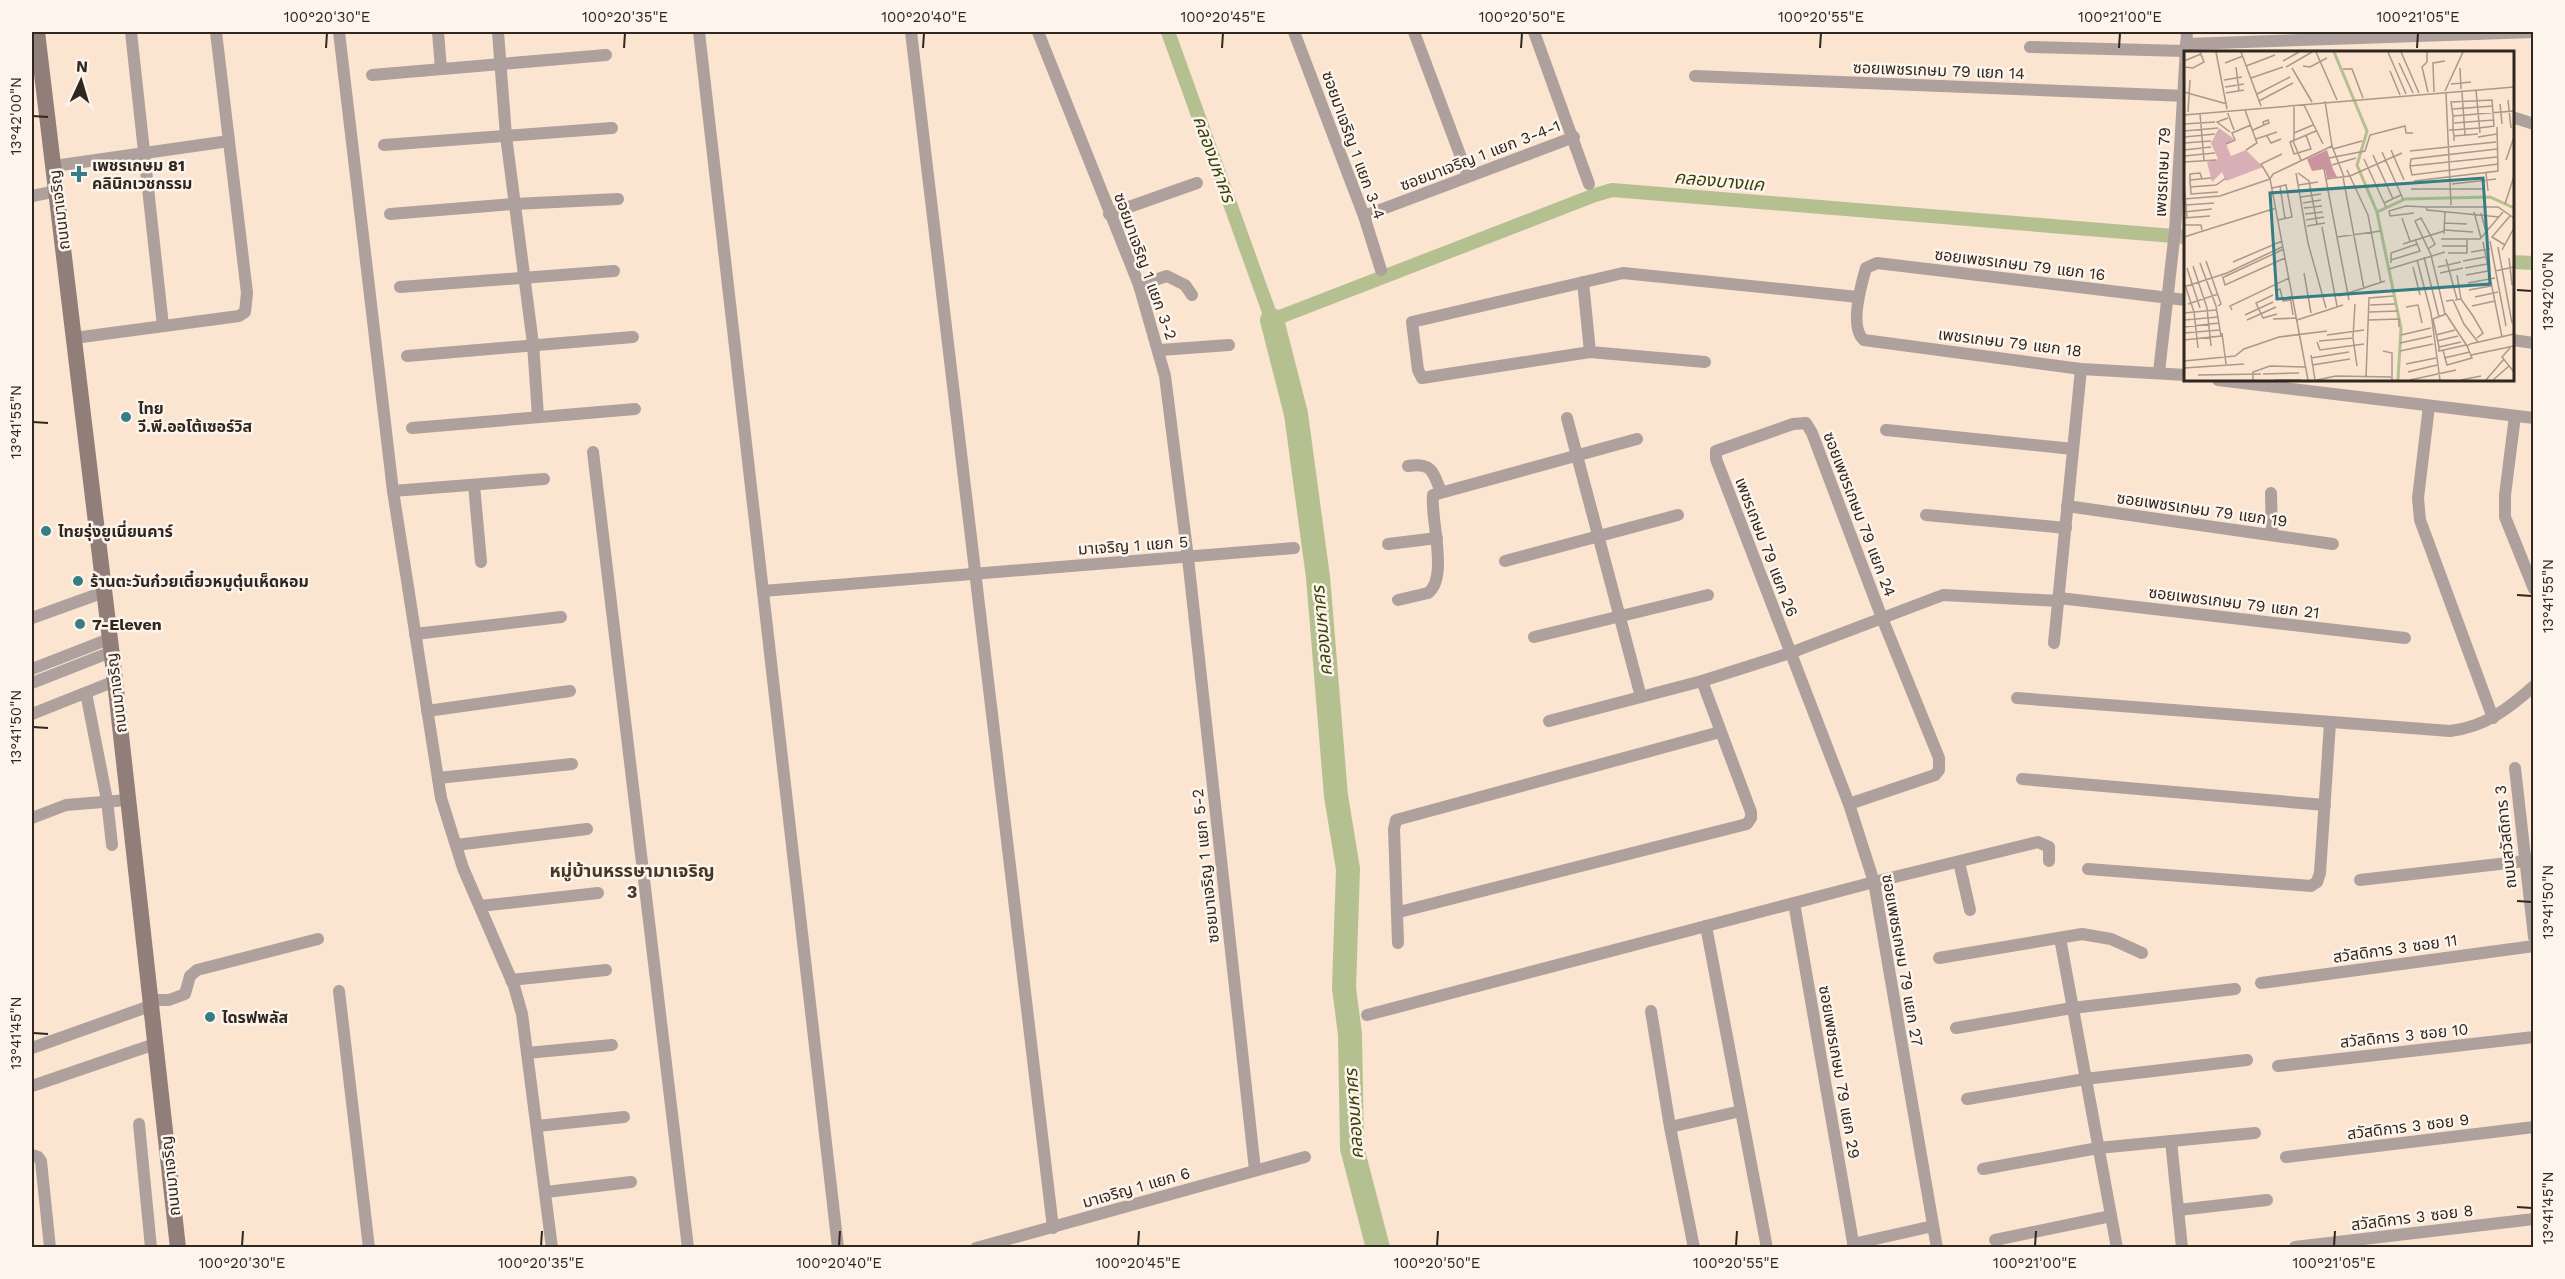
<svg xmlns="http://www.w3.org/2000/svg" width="2565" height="1279" viewBox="0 0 2565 1279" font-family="'Work Sans','Noto Sans Thai',sans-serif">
	<rect width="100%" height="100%" fill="#fbe4d0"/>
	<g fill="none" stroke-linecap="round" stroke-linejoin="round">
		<g stroke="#b5c090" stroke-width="14">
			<polyline points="1168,32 1272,320 1595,195 1612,190 2186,237"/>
			<polyline points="2512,262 2534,263"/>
		</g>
		<polyline stroke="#b5c090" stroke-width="24" points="1272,320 1296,414 1318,577 1336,796 1348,869 1344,988 1350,1034 1352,1148 1378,1248"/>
		<g stroke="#aea09d" stroke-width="12">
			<polyline points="131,32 163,326"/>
			<polyline points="339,32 393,491 441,798 463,868 514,986 522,1014 552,1248"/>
			<polyline points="438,32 441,69"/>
			<polyline points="498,32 506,136 533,344 538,416"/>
			<polyline points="699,32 838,1248"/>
			<polyline points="911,32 1053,1228"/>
			<polyline points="1038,32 1139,285 1165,376 1188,558 1255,1170"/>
			<polyline points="1294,32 1364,216 1381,270"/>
			<polyline points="1414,32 1468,176"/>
			<polyline points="1534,32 1589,184"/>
			<polyline points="2186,44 2534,32"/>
			<polyline points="2030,47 2185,51"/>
			<polyline points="372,75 606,55"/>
			<polyline points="1695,76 2186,96"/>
			<polyline points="2512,117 2534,124"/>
			<polyline points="384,145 612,128"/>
			<polyline points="54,166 229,141"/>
			<polyline points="32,196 57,191"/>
			<polyline points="390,214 514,204 618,199"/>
			<polyline points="1109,214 1197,183"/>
			<polyline points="1364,216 1574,137"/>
			<polyline points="1583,282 1590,352"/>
			<polyline points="1139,285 1167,276 1185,285 1192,295"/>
			<polyline points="400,287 614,271"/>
			<path d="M2186 300 1877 263 1866 268C1861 285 1849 328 1864 340L2081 369 2186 375"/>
			<polyline points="74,338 239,316 245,312 247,293 216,32"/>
			<polyline points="2512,340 2534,343"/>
			<polyline points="1160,350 1229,345"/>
			<polyline points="407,356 633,337"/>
			<polyline points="1705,362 1590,352 1422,378 1418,370 1412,322 1623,273 1858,297"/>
			<polyline points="2159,372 2175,231 2187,32"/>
			<polyline points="2218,380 2534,418"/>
			<polyline points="2429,406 2418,498 2420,520 2493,718"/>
			<polyline points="2515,416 2505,495 2505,517 2534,589"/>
			<polyline points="1567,418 1641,697"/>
			<polyline points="412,428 635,409"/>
			<polyline points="1886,430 2073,449"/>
			<polyline points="593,452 688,1248"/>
			<path d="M1408 466C1432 462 1433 472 1441 492"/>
			<polyline points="474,485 481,562"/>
			<polyline points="393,491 544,479"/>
			<polyline points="2271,493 2272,535"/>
			<polyline points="2067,506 2333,544"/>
			<polyline points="1926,515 2066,528"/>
			<polyline points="1388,544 1437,538"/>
			<polyline points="1505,561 1678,515"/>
			<polyline points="763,591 1294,548"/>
			<polyline points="2059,598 2405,638"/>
			<path d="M1398 600 1428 593C1449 578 1430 517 1433 495L1637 439"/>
			<polyline points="32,618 104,592"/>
			<polyline points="415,634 561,617"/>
			<polyline points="1534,637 1708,595"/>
			<polyline points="2054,643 2081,369"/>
			<polyline points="32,669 109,639"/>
			<polyline points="32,683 111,652"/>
			<polyline points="86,693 107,800 112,845"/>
			<path d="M2017 698 2450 731C2485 727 2508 709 2534 686"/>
			<polyline points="427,711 570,691"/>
			<polyline points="32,714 115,681"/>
			<polyline points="1549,721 1702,681 1790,653 1943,595 2059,601"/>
			<polyline points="2515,768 2534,937"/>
			<polyline points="438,778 572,764"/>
			<polyline points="2022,779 2325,805"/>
			<polyline points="1849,804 1935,775 1939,770 1939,758 1882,618 1812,433 1806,423 1793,424 1716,451 1716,459 1849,804 1874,882 1937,1248"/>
			<polyline points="32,818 66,805 127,800"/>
			<polyline points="456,845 587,829"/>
			<polyline points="1959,862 1970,910"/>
			<polyline points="2088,869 2311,886 2317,882 2320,873 2330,723"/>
			<polyline points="2360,880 2534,860"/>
			<polyline points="1794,903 1854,1248"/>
			<polyline points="480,906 598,893"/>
			<polyline points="1399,912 1747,824 1751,818 1751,812 1702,681"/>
			<polyline points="1706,926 1767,1248"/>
			<polyline points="2060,938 2117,1248"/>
			<polyline points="1398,943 1394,829 1396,820 1720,732"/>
			<polyline points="1939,958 2082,934 2111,939 2142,953"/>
			<polyline points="511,980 606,970"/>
			<polyline points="2261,983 2534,946"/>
			<polyline points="339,991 369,1248"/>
			<polyline points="150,1000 169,1000 185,994 190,976 197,970 318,939"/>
			<polyline points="1651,1011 1670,1127 1694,1248"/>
			<polyline points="1367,1015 1874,882 2038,842 2049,847 2049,861"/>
			<polyline points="1956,1028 2072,1008 2235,989"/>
			<polyline points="32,1048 150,1006"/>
			<polyline points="527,1053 612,1045"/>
			<polyline points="2278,1066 2534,1037"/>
			<polyline points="32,1086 155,1044"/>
			<polyline points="1967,1099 2085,1079 2247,1060"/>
			<polyline points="139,1124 151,1248"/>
			<polyline points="537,1126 624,1117"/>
			<polyline points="1670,1127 1741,1111"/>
			<polyline points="2171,1141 2182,1248"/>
			<polyline points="32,1155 38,1157 41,1161 50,1248"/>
			<polyline points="2286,1157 2534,1127"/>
			<polyline points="1983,1169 2098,1148 2255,1133"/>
			<polyline points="546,1192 631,1182"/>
			<polyline points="2178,1210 2267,1200"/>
			<polyline points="1995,1240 2111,1216"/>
			<polyline points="1853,1244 1933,1226"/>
			<polyline points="2295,1247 2534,1219"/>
			<polyline points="976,1248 1305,1157"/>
		</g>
		<polyline stroke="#917e79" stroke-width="16" points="37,32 115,681 178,1248"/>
	</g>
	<path fill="none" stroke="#302720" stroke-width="2" d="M326 48 327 33M624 48 625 33M923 48 924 33M1222 48 1223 33M1521 48 1522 33M1820 48 1821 33M2119 48 2120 33M2417 48 2418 33M33 116 48 117M2517 290 2532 291M33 422 48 423M2517 595 2532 596M33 727 48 728M2517 901 2532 902M33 1033 48 1034M2517 1207 2532 1208M242 1246 243 1231M541 1246 542 1231M839 1246 840 1231M1138 1246 1139 1231M1437 1246 1438 1231M1736 1246 1737 1231M2035 1246 2036 1231M2334 1246 2335 1231"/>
	<g fill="#367e85" stroke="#fdf4ec" stroke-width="2">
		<path d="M76 165h6v6h6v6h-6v6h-6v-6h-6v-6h6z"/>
		<circle cx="126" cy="417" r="6"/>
		<circle cx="46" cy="531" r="6"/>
		<circle cx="78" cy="581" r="6"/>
		<circle cx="80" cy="624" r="6"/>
		<circle cx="210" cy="1017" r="6"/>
	</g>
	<g text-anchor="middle" stroke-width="5" stroke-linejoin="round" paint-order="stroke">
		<g font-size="16" fill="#302720" stroke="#fdf4ec">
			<text transform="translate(1939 70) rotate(2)" y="6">ซอยเพชรเกษม 79 แยก 14</text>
			<text transform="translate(1354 145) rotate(70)" y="6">ซอยมาเจริญ 1 แยก 3-4</text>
			<text transform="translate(1480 155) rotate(-21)" y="6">ซอยมาเจริญ 1 แยก 3-4-1</text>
			<text transform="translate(2162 172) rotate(-87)" y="6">เพชรเกษม 79</text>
			<text transform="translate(59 210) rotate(-97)" y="6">ถนนมาเจริญ</text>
			<text transform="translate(2020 264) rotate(7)" y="6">ซอยเพชรเกษม 79 แยก 16</text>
			<text transform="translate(1146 266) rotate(70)" y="6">ซอยมาเจริญ 1 แยก 3-2</text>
			<text transform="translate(2010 342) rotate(7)" y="6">เพชรเกษม 79 แยก 18</text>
			<text transform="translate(2202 509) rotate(8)" y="6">ซอยเพชรเกษม 79 แยก 19</text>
			<text transform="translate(1860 514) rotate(69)" y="6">ซอยเพชรเกษม 79 แยก 24</text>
			<text transform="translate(1133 545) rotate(-4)" y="6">มาเจริญ 1 แยก 5</text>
			<text transform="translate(1767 547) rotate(69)" y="6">เพชรเกษม 79 แยก 26</text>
			<text transform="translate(2234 602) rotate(7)" y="6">ซอยเพชรเกษม 79 แยก 21</text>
			<text transform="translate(116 693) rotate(-97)" y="6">ถนนมาเจริญ</text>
			<text transform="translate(2505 837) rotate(-96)" y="6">ถนนสวัสดิการ 3</text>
			<text transform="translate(1205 866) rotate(-96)" y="6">ซอยมาเจริญ 1 แยก 5-2</text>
			<text transform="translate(2395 948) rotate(-8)" y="6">สวัสดิการ 3 ซอย 11</text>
			<text transform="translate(1903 960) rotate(80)" y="6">ซอยเพชรเกษม 79 แยก 27</text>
			<text transform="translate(2404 1035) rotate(-6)" y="6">สวัสดิการ 3 ซอย 10</text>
			<text transform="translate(1840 1072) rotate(80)" y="6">ซอยเพชรเกษม 79 แยก 29</text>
			<text transform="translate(2408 1126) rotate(-7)" y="6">สวัสดิการ 3 ซอย 9</text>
			<text transform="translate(170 1176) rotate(-96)" y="6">ถนนมาเจริญ</text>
			<text transform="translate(1136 1187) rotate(-16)" y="6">มาเจริญ 1 แยก 6</text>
			<text transform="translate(2412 1217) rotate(-7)" y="6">สวัสดิการ 3 ซอย 8</text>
		</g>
		<g font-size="16" font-weight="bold" fill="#302720" stroke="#fdf4ec" text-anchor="start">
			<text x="92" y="171">เพชรเกษม 81<tspan x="92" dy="18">คลินิกเวชกรรม</tspan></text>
			<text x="138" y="414">ไทย<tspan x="138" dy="18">วี.พี.ออโต้เซอร์วิส</tspan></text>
			<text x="58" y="537">ไทยรุ่งยูเนี่ยนคาร์</text>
			<text x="90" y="587">ร้านตะวันก๋วยเตี๋ยวหมูตุ๋นเห็ดหอม</text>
			<text x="92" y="630">7-Eleven</text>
			<text x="222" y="1023">ไดรฟพลัส</text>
		</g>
		<g font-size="18" font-style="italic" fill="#39420a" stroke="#fdf4ec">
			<text transform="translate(1214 159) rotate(70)" y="6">คลองมหาศร</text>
			<text transform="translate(1719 181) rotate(5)" y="6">คลองบางแค</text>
			<text transform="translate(1322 631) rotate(-95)" y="6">คลองมหาศร</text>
			<text transform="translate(1354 1114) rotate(-94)" y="6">คลองมหาศร</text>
		</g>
		<g font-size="18" font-weight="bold" fill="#483627" stroke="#fdf4ec">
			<text x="632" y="877">หมู่บ้านหรรษามาเจริญ<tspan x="632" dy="21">3</tspan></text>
		</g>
	</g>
	<g transform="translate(2184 51)">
		<rect width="330" height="330" fill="#fbe4d0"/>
		<path d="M35 77 50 88 42 93 47 105 62 99 79 116 42 130 38 121 28 131 23 111 34 108 27 92Z" fill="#d9afb6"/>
		<path d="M143 99 149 118 153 126 143 127 141 118 128 120 123 108Z" fill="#c9949e"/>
		<path fill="none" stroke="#b5c090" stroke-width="3" d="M150 1 183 80 173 114 193 161 221 148 306 146 330 157M193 161 217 277 214 329"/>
		<path fill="none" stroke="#aa988a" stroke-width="1.5" d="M32 1 43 58M57 1 77 55M132 1 153 49M204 1 222 43M217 1 235 42M243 1V11L238 16 244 41M0 10 17 3M99 10 115 1M41 12 59 5M215 12 229 42M62 15 91 4M119 15 126 16 143 7M0 16 9 17 20 11 16 1M52 16 55 40M102 16 128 1M108 17 128 51M276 17 277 38M159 18H168L179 47M206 20 216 44M67 27 99 16M40 29 58 26M267 33 287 31M41 36 60 33M292 39 296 82M261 40 279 1M0 41 43 53M250 41 249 12 261 10M278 41 281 84M42 42 60 39M262 42 267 154M73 43 106 26M324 49 327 77M75 50 109 32M316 53 318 73M120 54 139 93M110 55V89M269 58 309 55M61 59 73 92 62 99M43 60 50 79M4 61 6 29M16 63 20 109M0 64 330 36M269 65 330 60M44 67 33 71 46 81M270 72 310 69M0 73 31 71M69 79 80 74 85 72 84 69 79 71 80 74M265 79H269L295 77 310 75 308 49 267 51 269 65V79L270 85V90M0 80 34 77M110 82 129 74M122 84 127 98 110 103 106 91 132 80M83 85 87 92 97 88M270 85 294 83M0 86 31 83M294 86 313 83M72 88 93 81M109 90 117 109M0 92 27 90M42 93 51 89 48 82 67 74M148 95 160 126M149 98 178 90M313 98 227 108 226 115 228 124 314 113M0 99 27 96M207 99 220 129M226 100 312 91M198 101 219 148M189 104 209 148M0 105 31 102M145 107 181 100 186 84 221 75 222 82H229M180 108 202 156M322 109 330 86M0 111 32 109M148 114 172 107M226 115 313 106M140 118 165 249M163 119 184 164 197 232M112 122 124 192 142 257M114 122 125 130 133 173M302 122 304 140M159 126 180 238M27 127 6 129 7 143 34 141M86 128 77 113 98 103M142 128 166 125 218 102M6 129V123L16 122 18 128M230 130 314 120 313 76M268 133 312 128M0 134 3 167M115 134 134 131M96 135 101 168M6 136 32 134 42 127M88 137 102 134 108 166 94 169M227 138H300M117 146 137 143M0 148 36 145 86 128M119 152 137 149M200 152 217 144M321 153 330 125M2 154 30 152M120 157 138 155M0 161 28 158M290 161 297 187M297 162 302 181M121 163 139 161M206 165 205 160 222 155 242 156M206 165 230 162M315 166 243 159 242 156H314L330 167M0 167 26 165M218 167 226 190M122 169 140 166M261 172 283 173M0 174H17L18 179M123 175 141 172M138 176 153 255M261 179 289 181M260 183 261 160M0 186 92 157M153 186 197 180M257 188H296L319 161M306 190 322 275M299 191 318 286M219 193 260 180M321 194 308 186 326 165M258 195H283M314 196 328 272M244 198 251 193 237 167 231 170 247 204 261 263M318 199 330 177M287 201 306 198M264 202H283V188M240 206 255 266M325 207 328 234M262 208 273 248M207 209 236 200 231 188M233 209 247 262 256 329M22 210 37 253 34 255M279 210 301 206M49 211 98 190M207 212V202L233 193M9 215 23 257 27 295M229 216 236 244M254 216 277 211M3 217 16 257M281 217 303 213M205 218 261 201M311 220 330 216M120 222 127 262M256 222 279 217M38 223 41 234 101 207M273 224 277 248M282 224 304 220M40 226 100 198M0 231 10 261 14 297M284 232 311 227M0 236 43 222 98 196M93 239 96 238 99 250 107 249M285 239 307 235M89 244 72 252 79 267 93 263M106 245 109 264M155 245 201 230M291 246 314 241M271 249 277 248 289 265 299 282 293 287M262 250 269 249 280 273 294 291M4 253 34 243M186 254 211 253M288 255 311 250M222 256 234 254 238 272M48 259 46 255 105 227M185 261 214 260M0 262 32 259M61 264 89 251M89 268 113 267M0 269 34 266M63 269 92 256M113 269 159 254M185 269 215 268V276M0 276 35 272M0 282 36 279M38 282 42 313M143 284 180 279M217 284 247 277M252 284 271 279M169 286 171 253M0 289 37 285 32 255 16 212M135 290 169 287 173 315M253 290 274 285M133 291 136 299 180 293M277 291 255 296 249 268 262 263 283 295M216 292 248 285M286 293 330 283M255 296V300L282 294M326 297 318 306 330 321M259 299 263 314 288 307 283 295 286 293M199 300 208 302V329M216 300 249 293M127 304 131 329M287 304 330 295M127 307 165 301M260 307 286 301M0 310 51 305 60 298 95 286 143 280M222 313 252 307M128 314 166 308M0 317 60 313M224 321 253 314M79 323 115 322M14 324 77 323M182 327 185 247 209 245M69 329V321L86 315 122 316M91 329H117M124 329 86 128 89 123 148 95 141 50M133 329 152 325 207 326M226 329 272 319M277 329 297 325M302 329 320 308M309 329 325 315"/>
		<path fill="#367e85" fill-opacity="0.15" stroke="#367e85" stroke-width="3" d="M299 127 306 233 93 248 86 142Z"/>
		<rect width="330" height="330" fill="none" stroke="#302720" stroke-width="3"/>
	</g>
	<rect width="2565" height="1279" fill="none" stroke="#fdf4ec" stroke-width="66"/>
	<g transform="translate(81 81) rotate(4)" stroke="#fdf4ec" stroke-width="4.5" paint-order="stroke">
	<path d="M0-4.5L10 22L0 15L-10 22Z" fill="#302720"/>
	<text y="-9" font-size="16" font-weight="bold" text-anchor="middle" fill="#302720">N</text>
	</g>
	<rect x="33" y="33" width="2499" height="1213" fill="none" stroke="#302720" stroke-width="2"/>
	<g font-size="15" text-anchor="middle" fill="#302720">
		<text x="327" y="22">100°20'30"E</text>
		<text x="625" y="22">100°20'35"E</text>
		<text x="924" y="22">100°20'40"E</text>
		<text x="1223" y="22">100°20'45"E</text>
		<text x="1522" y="22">100°20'50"E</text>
		<text x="1821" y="22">100°20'55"E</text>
		<text x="2120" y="22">100°21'00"E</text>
		<text x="2418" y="22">100°21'05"E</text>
		<text transform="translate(16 116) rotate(-90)" y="5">13°42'00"N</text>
		<text transform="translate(2548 291) rotate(-90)" y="5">13°42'00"N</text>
		<text transform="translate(16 422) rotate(-90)" y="5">13°41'55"N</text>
		<text transform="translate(2548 596) rotate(-90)" y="5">13°41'55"N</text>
		<text transform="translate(16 727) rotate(-90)" y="5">13°41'50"N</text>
		<text transform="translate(2548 902) rotate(-90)" y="5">13°41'50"N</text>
		<text transform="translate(16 1033) rotate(-90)" y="5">13°41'45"N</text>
		<text transform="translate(2548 1208) rotate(-90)" y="5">13°41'45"N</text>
		<text x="242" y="1268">100°20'30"E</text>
		<text x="541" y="1268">100°20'35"E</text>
		<text x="839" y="1268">100°20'40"E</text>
		<text x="1138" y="1268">100°20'45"E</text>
		<text x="1437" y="1268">100°20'50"E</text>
		<text x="1736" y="1268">100°20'55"E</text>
		<text x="2035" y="1268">100°21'00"E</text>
		<text x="2334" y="1268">100°21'05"E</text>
	</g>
</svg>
